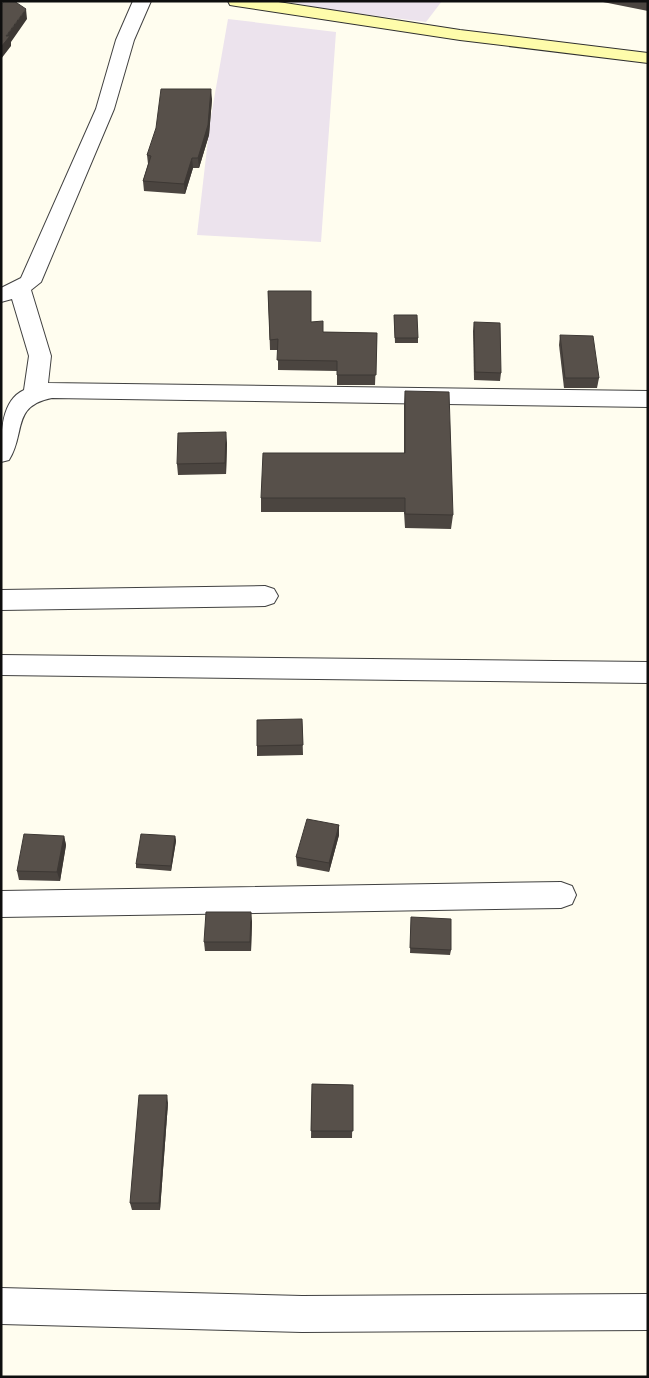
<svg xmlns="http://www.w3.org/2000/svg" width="649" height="1378" viewBox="0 0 649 1378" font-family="'IBM Plex Serif',serif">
	<rect width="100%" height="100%" fill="#fffdef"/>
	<g fill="#ece3ed">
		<polygon points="284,1 442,1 426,22 330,10"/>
		<polygon points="228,19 336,32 321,242 197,235 210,122"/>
	</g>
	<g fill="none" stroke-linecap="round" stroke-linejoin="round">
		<defs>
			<g id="street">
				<path d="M133 1H151L134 40 114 109 41 282 31 290 51 356 48 383 648 391V407L52 398C11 406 26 433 9 460L1 462C1 436 0 401 24 390L29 356 12 299 1 302V288L21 278 96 109 116 40Z"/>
				<polygon points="265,586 274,589 278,596 274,603 265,606 1,610 1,590"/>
				<polygon points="1,655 648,662 648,683 1,675"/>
				<polygon points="561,882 572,886 576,895 572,904 561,908 1,917 1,891"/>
				<polygon points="1,1288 302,1296 648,1294 648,1330 302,1332 1,1324"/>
			</g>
			<polygon id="secondary" points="228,1 272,1 460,30 648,53 648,63 460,40 236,6 230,5"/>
		</defs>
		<use href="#street" stroke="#414141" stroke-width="2"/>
		<use href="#secondary" stroke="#303030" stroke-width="2"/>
		<use href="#street" fill="#fff" fill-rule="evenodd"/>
		<use href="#secondary" fill="#fefcab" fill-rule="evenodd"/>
	</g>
	<g fill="#4b4540">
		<polygon points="598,1 648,1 648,11"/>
		<polygon points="212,99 209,135 199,168 193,168 185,194 144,191 143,181 148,164 147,155"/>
		<polygon points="268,291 311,322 323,332 377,333 375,385 337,385 337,371 278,370 278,350 270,350"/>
		<polygon points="394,315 418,338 418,343 395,343"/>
		<polygon points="474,322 501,373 500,381 474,380 473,331"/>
		<polygon points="560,335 599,378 597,388 564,388 559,345"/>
		<polygon points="405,391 453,515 451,529 405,528 404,512 261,512 261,498 404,453 404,405"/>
		<polygon points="227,443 226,474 178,475 177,464"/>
		<polygon points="302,719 303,755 257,756 257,746"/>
		<polygon points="339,825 339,835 329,872 297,866 296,857"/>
		<polygon points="64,836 66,845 60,881 19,880 17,871"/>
		<polygon points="175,836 176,841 171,871 136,868 136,864"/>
		<polygon points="252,921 251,951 205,951 204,942"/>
		<polygon points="411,922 451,950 450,955 410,953"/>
		<polygon points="312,1084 353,1085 352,1138 311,1138"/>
		<polygon points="168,1103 160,1210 132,1210 130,1203"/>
	</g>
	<g fill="#3d3834">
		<polygon points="26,9 27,19 11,42 11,46 1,59 1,47 6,36"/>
		<polygon points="211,89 212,99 209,135 199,168 198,158"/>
		<polygon points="192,158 193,168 185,194 184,184"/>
		<polygon points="226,432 227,443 226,474 225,463"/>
		<polygon points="339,825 339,835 329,872 329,863"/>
		<polygon points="64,836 66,845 60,881 57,872"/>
		<polygon points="175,836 176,841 171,871 171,866"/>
		<polygon points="251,912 252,921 251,951 250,942"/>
		<polygon points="167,1095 168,1103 160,1210 159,1203"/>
	</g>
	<g fill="#57504a" stroke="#3d3834">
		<polygon points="4,1 14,1 26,9 6,36 10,36 1,47 1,5"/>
		<polygon points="161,89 211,89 208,125 198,158 192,158 184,184 143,181 151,156 147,155 156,128"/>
		<polygon points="268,291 311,291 311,322 323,321 323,332 377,333 376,375 337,375 337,361 277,360 278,339 270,340"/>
		<polygon points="394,315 417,315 418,338 395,338"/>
		<polygon points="474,322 500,323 501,373 475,372"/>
		<polygon points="560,335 593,336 599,378 565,378"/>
		<polygon points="405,391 449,392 453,515 405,514 405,498 261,498 263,453 405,453"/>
		<polygon points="226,432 225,463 177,464 178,433"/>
		<polygon points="302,719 303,745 257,746 257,720"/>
		<polygon points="307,819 339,825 329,863 296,857"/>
		<polygon points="24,834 64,836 57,872 17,871"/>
		<polygon points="141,834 175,836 171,866 136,864"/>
		<polygon points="206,912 251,912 250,942 204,942"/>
		<polygon points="411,917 451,919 451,950 410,948"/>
		<polygon points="312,1084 353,1085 353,1131 311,1131"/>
		<polygon points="139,1095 167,1095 159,1203 130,1203"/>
	</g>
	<rect width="649" height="1378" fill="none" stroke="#0e0e0e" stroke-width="5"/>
</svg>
